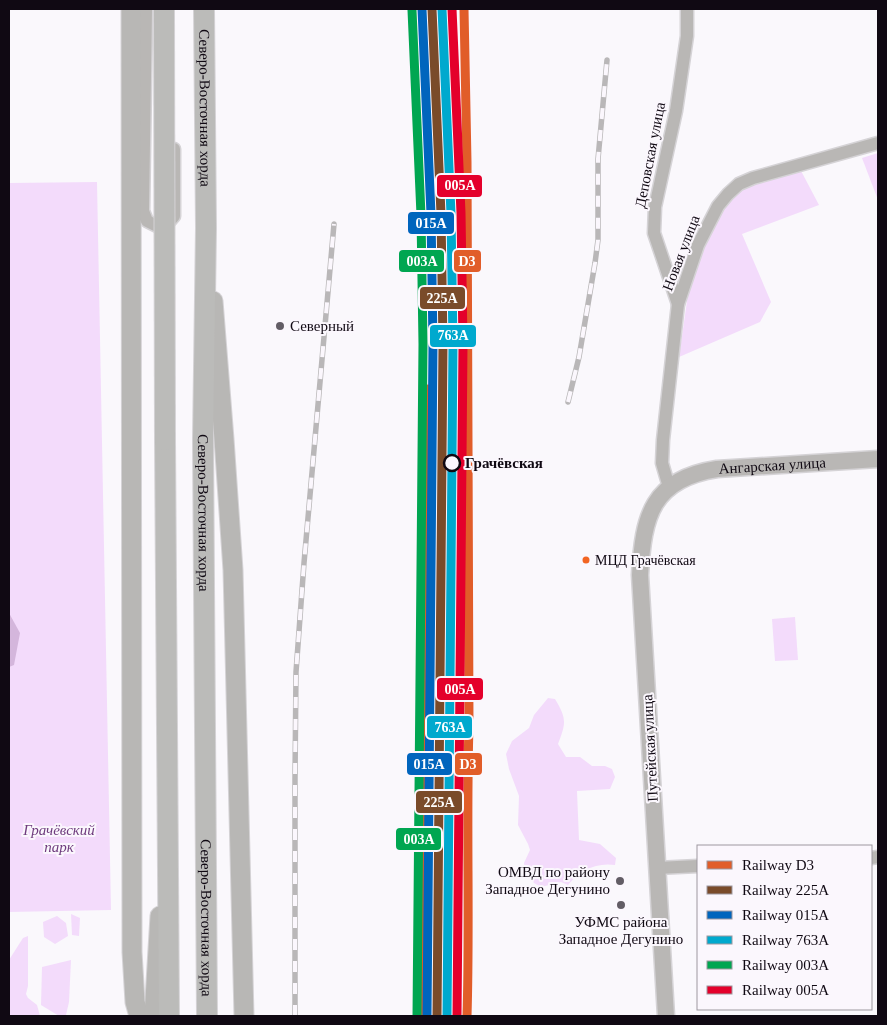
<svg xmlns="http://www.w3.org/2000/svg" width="887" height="1025" viewBox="0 0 887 1025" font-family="'Times New Roman',serif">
	<rect width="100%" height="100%" fill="#faf8fc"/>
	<g fill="#f3dbfb">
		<polygon points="878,153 878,200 862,158"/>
		<polygon points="799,167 819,205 742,234 771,302 760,322 679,357 688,294 704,239 722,207 741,187"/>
		<polygon points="97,182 111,910 9,912 9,183"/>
		<polygon points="795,617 798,660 775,661 772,619"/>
		<path d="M548 698 555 699C567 719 566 723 558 744L566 757H580L592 766H605L612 769 615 777 610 789 577 791 579 840 600 844 616 858 615 865C596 862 579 871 568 885L561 882 541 887 534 883 525 871 524 863 530 850 528 844 518 825 519 796 509 769 506 754 512 741 529 728 534 715Z"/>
		<polygon points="71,914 80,918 79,936 72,935"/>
		<polygon points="57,916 66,923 68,936 55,944 44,937 43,922"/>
		<polygon points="28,936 28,986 26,994 28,998 37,1005 40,1016 9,1016 10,996 9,995 9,960 23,938"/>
		<polygon points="71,960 69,1002 66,1015 59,1016 41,1005 42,967"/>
	</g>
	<polygon fill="#d4b6dc" points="9,613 20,633 14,665 9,667"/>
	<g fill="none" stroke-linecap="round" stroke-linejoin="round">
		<defs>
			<g id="minor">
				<polyline points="146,9 143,211 147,221 157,226 167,224 174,216 174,149"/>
				<polyline points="678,304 654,233 655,207 676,111 687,36 687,9"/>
				<polyline points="669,487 662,463 663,440 678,304 698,245 718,206 728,194 739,184 753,178 878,143"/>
				<polyline points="871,858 878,857"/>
				<polyline points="657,868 698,866"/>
			</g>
			<g id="tertiary">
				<path id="s1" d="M666 1016 640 575C643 516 652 479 717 469L878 459"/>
			</g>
			<g id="secondary">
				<polyline points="131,9 132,952 135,1002 139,1016"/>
				<polyline points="213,301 224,439 233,570 244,1016"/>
				<polyline points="154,1016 160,916"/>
			</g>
			<g id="primary">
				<path id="s2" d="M204 9 206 228 203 440 207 1016"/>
				<polyline points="165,440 169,1016"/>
			</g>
		</defs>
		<use href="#minor" stroke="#d5d3d6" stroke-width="15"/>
		<use href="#tertiary" stroke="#d5d3d6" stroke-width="19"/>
		<use href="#secondary" stroke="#d5d3d6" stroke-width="21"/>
		<use href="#primary" stroke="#d5d3d6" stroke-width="22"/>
		<use href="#minor" stroke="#b9b7b5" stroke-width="12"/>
		<use href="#tertiary" stroke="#b9b7b5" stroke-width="16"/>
		<use href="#secondary" stroke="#b8b7b5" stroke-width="19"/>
		<use href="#primary" stroke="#bbbbb9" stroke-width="20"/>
		<defs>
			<g id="rail">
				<polyline points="568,402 579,357 595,263 598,240 598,159 607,60"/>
				<polyline points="295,1016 295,779 296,672 304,563 334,224"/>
			</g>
		</defs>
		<use href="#rail" stroke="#b9b7b8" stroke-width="5.5"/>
		<use href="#rail" stroke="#fbf7fd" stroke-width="4" stroke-dasharray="11" stroke-linecap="butt"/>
		<defs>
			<polyline id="primary-bridge" points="164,9 165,440"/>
		</defs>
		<use href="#primary-bridge" stroke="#d5d3d6" stroke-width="22" stroke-linecap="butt"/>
		<use href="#primary-bridge" stroke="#bbbbb9" stroke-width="20"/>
		<defs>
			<g id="rail-1">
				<path d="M464 9 467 162 469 726C466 823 470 919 467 1016"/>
				<polyline points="425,1016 428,389"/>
			</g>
			<polyline id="rail-2" points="432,9 441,214 443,344 437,1016"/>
			<polyline id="rail-3" points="422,9 431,214 433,344 427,1016"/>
			<polyline id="rail-4" points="442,9 451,214 453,344 447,1016"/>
			<polyline id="rail-5" points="412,10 421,215 423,344 417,1016"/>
			<polyline id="rail-6" points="452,9 461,213 463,344 457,1016"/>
		</defs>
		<use href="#rail-1" stroke="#fbf7fd" stroke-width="12"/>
		<use href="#rail-2" stroke="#fbf7fd" stroke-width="12"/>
		<use href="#rail-3" stroke="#fbf7fd" stroke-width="12"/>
		<use href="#rail-4" stroke="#fbf7fd" stroke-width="12"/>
		<use href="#rail-5" stroke="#fbf7fd" stroke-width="12"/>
		<use href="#rail-6" stroke="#fbf7fd" stroke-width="12"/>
		<use href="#rail-1" stroke="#e15d29" stroke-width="9"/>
		<use href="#rail-2" stroke="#7a4b2a" stroke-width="9"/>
		<use href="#rail-3" stroke="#0065bd" stroke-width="9"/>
		<use href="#rail-4" stroke="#00a9ce" stroke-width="9"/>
		<use href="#rail-5" stroke="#00a651" stroke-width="9"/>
		<use href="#rail-6" stroke="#e4002b" stroke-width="9"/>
	</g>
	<g fill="#625d65" stroke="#fbf7fd" stroke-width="2">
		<circle cx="280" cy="326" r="5"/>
		<circle cx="620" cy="881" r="5"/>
		<circle cx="621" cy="905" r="5"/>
	</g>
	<circle fill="#fbf7fd" stroke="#100913" stroke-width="2.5" cx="452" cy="463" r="8"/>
	<circle fill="#f26522" stroke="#fbf7fd" stroke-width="2" cx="586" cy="560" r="4.5"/>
	<g text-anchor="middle" stroke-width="4" stroke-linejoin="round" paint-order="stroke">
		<g font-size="14" fill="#100913" stroke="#fbf7fd" text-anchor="start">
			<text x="595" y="565">МЦД Грачёвская</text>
		</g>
		<g font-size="15" fill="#100913" stroke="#fbf7fd">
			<text dy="5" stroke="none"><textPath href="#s2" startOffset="99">Северо-Восточная хорда</textPath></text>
			<text transform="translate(650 155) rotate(-79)" y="5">Деповская улица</text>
			<text transform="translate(681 253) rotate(-69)" y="5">Новая улица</text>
			<text dy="5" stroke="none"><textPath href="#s1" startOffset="644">Ангарская улица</textPath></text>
			<text dy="5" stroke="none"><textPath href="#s2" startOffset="504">Северо-Восточная хорда</textPath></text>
			<text transform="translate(650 748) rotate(-93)" y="5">Путейская улица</text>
			<text dy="5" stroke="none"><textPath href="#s2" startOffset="909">Северо-Восточная хорда</textPath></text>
		</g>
		<g font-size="15" fill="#100913" stroke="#fbf7fd" text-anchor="start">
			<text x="290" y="331">Северный</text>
			<text x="610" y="877" text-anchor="end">ОМВД по району<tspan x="610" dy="17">Западное Дегунино</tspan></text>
			<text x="621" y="927" text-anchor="middle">УФМС района<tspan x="621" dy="17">Западное Дегунино</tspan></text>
		</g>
		<g font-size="15" font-weight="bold" fill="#100913" stroke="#fbf7fd" text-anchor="start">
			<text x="465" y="468">Грачёвская</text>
		</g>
		<g font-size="15" font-style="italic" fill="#6f3c7e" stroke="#fbf7fd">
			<text x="59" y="835">Грачёвский<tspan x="59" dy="17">парк</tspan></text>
		</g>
	</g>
	<g stroke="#fbf7fd" stroke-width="2">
		<rect x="436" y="174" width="47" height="24" rx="5" fill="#e4002b"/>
		<rect x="407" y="211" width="48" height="24" rx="5" fill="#0065bd"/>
		<rect x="453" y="249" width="29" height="24" rx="5" fill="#e15d29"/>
		<rect x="398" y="249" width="47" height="24" rx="5" fill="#00a651"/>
		<rect x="419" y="286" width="47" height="24" rx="5" fill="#7a4b2a"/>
		<rect x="429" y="324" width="48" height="24" rx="5" fill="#00a9ce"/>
		<rect x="436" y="677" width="48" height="24" rx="5" fill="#e4002b"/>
		<rect x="426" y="715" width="47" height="24" rx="5" fill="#00a9ce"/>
		<rect x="406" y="752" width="47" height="24" rx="5" fill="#0065bd"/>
		<rect x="454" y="752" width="29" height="24" rx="5" fill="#e15d29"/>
		<rect x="415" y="790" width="48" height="24" rx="5" fill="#7a4b2a"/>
		<rect x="395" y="827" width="47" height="24" rx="5" fill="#00a651"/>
	</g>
	<g font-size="14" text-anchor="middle" font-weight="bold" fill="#fff">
		<text x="460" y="190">005А</text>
		<text x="431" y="228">015А</text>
		<text x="467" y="266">D3</text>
		<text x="422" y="266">003А</text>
		<text x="442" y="303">225А</text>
		<text x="453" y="340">763А</text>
		<text x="460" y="694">005А</text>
		<text x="450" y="732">763А</text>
		<text x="429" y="769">015А</text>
		<text x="468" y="769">D3</text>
		<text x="439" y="807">225А</text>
		<text x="419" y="844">003А</text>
	</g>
	<rect width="887" height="1025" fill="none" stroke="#100913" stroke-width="20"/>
	<rect x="697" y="845" width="175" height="165" fill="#fbf7fd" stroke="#9d989f"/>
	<rect x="707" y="861" width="25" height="8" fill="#e15d29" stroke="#9d989f"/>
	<text x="742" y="870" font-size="15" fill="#100913">Railway D3</text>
	<rect x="707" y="886" width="25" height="8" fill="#7a4b2a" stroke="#9d989f"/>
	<text x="742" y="895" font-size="15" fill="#100913">Railway 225А</text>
	<rect x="707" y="911" width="25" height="8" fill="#0065bd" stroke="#9d989f"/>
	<text x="742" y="920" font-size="15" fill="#100913">Railway 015А</text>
	<rect x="707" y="936" width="25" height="8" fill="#00a9ce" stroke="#9d989f"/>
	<text x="742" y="945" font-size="15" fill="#100913">Railway 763А</text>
	<rect x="707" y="961" width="25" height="8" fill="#00a651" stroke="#9d989f"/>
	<text x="742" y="970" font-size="15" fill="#100913">Railway 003А</text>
	<rect x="707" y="986" width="25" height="8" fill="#e4002b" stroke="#9d989f"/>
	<text x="742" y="995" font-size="15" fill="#100913">Railway 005А</text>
</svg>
